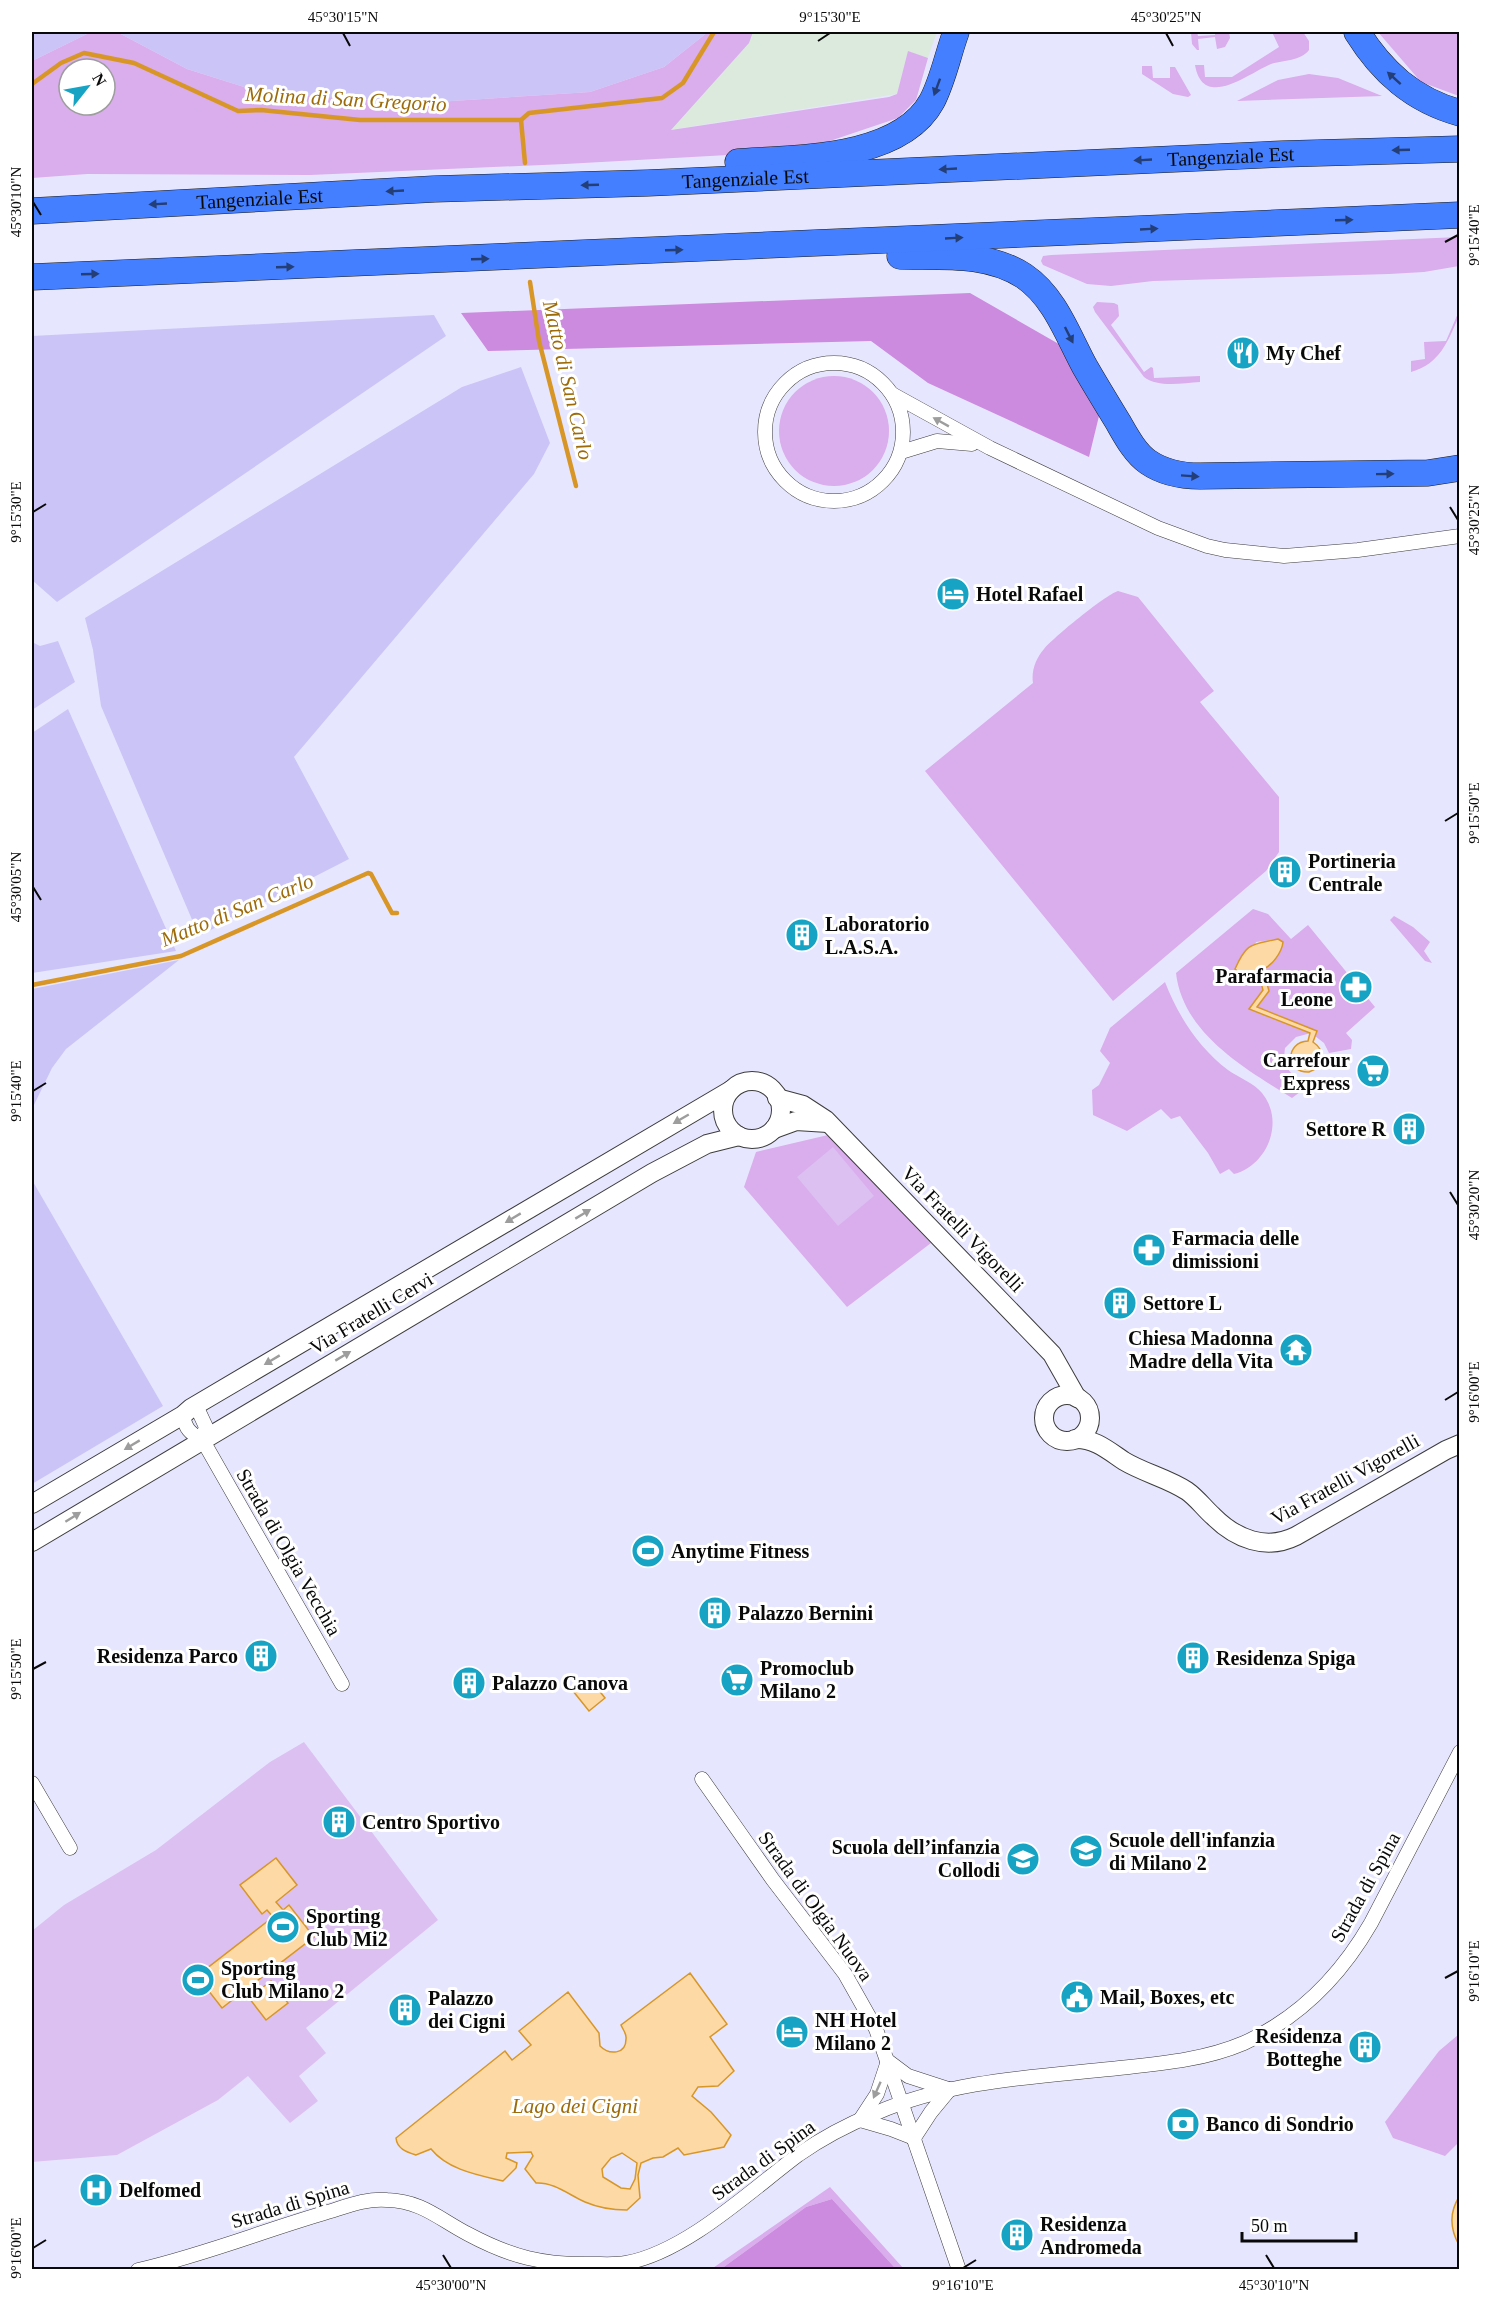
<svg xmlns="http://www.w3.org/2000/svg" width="1491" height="2301" viewBox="0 0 1491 2301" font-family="Georgia,serif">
	<rect width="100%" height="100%" fill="#e7e6ff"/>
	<polygon fill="#dceade" points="753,32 937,32 928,58 908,52 897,94 670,130 749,43"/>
	<g fill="#cbc4f7">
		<polygon points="32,32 91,32 32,61"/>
		<polygon points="117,32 708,32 664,67 590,92 421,103 263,93 187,69"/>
		<polygon points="434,315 446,336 57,602 32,580 32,336"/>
		<polygon points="521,367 550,443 534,474 294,757 349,859 199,936 101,706 93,650 85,618 462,387"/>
		<polygon points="58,641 75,682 32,710 32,642 40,646"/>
		<polygon points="68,709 176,951 32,973 32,733"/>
		<polygon points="179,960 66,1049 52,1068 32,1109 32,989"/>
		<polygon points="32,1180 163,1406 32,1484"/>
	</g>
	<g fill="#daadec" fill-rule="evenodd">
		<path d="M91 32H117L187 69 263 93 421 103 590 92 664 67 708 32H753L749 43 671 130 889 97 897 94 908 51 928 58 916 100 898 118 800 151 565 164 310 175 87 174 32 178V61ZM69 69H105V105H69Z"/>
		<polygon points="1191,32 1197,32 1198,36 1215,35 1215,32 1229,32 1230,38 1225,47 1217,49 1215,37 1198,39 1199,50 1197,50 1192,44"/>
		<path d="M1272 32H1303L1309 41V50C1301 61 1283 60 1271 64 1249 73 1203 111 1195 65H1204L1205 77H1232L1279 47Z"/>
		<polygon points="1378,32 1459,32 1459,96 1421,82"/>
		<polygon points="1142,66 1152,66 1153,78 1170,78 1170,67 1175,67 1191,95 1188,97 1173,94 1142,74"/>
		<polygon points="1309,74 1338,78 1382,96 1237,101 1278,80"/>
		<polygon points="1459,237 1459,266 1424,272 1389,274 1153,281 1111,286 1087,284 1043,265 1041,261 1043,256 1051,255"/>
		<path d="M1097 302 1114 303 1118 305 1119 316 1111 325 1144 372 1151 367 1153 368 1154 378 1200 376V382C1182 383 1159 388 1144 377L1095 312 1093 307Z"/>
		<path d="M1459 311V316C1448 341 1440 364 1411 372V361L1425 359 1424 342 1446 341Z"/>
		<circle cx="834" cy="431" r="55"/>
		<path d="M1118 591 1138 597 1214 691 1200 702 1279 797V852L1266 871 1113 1001 925 771 1033 683C1031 671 1036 658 1044 649 1053 638 1105 595 1118 591Z"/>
		<path d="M1253 909 1268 914 1291 939 1308 925 1375 1007 1346 1033 1352 1040 1351 1049 1329 1053 1324 1043 1315 1036 1317 1031 1257 1007 1269 991 1263 969 1278 939 1256 942 1242 975 1258 971 1263 989 1250 1009 1311 1033 1296 1037 1285 1048C1282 1066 1290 1078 1307 1080L1308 1086 1292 1098C1246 1069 1183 1034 1176 973Z"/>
		<polygon points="1394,916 1413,927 1430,942 1424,951 1432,963 1425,961 1390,920"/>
		<path d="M1165 982C1178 1016 1199 1048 1228 1070 1238 1077 1255 1084 1262 1093 1285 1121 1268 1165 1234 1174L1229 1169 1220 1174 1208 1153 1180 1116 1171 1119 1161 1109 1127 1131 1093 1115 1092 1090 1099 1085 1110 1063 1100 1051 1110 1028Z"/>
		<polygon points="828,1135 931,1243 847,1307 744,1187 756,1152"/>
		<polygon points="1458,2035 1459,2142 1445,2156 1393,2138 1385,2122 1439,2051"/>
		<polygon points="830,2187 904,2269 896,2269 832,2199 806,2207 721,2269 710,2270"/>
	</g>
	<g fill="#cc8bde">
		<polygon points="970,293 1064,347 1099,416 1089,457 928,383 871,341 488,351 461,313"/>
		<polygon points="832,2199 896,2269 721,2269 806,2207"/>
	</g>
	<g fill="#ddc0f2">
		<polygon points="833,1147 874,1196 838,1226 797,1177"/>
		<polygon points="304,1742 438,1920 306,2028 326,2053 299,2076 318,2101 290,2123 248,2076 218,2100 117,2155 32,2162 32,1931 64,1905 156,1850 270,1762"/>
	</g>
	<g fill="#fcd9a5" stroke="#d89626" stroke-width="1.5" fill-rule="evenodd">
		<path d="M1278 939 1283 942C1282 952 1272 966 1263 969L1269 991 1257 1007 1317 1031 1313 1042C1326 1051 1325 1067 1309 1072 1285 1073 1285 1042 1308 1041L1310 1033 1249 1009 1263 990 1258 972 1242 975 1235 969C1247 942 1251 945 1278 939Z"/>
		<polygon points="589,1678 605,1698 589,1711 573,1691"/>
		<polygon points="276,1858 297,1885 276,1902 283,1910 289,1905 314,1937 222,2008 197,1976 273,1917 267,1910 262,1914 240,1885"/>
		<path d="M690 1973 727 2024 710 2037 734 2071 718 2086 698 2087 692 2096 711 2112 731 2135 724 2147 684 2155 678 2148 663 2157 653 2158 641 2163 638 2175 640 2198 627 2210C612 2210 599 2208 585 2202 569 2195 554 2182 536 2183L525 2169 533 2156 531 2152 507 2153 506 2158 517 2163 516 2168 503 2181C478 2175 448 2170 431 2149L416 2155C407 2152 397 2149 396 2138L505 2051 512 2060 531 2045 519 2031 568 1992 599 2033 600 2046C609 2055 626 2055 626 2039 627 2034 623 2030 621 2025ZM622 2153 637 2163 635 2179 630 2189 621 2188 603 2177 602 2169 611 2158Z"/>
		<polygon points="271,1981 288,2003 266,2020 249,1998"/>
		<path d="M1459 2197V2245C1450 2229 1449 2213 1459 2197Z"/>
	</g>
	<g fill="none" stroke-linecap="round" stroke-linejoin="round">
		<g stroke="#d89626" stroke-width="4.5">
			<polyline points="32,84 61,63 84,53 134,63 238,111 261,110 360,120 521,120 529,113 662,98 683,83 714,32"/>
			<polyline points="521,120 525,163"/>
			<polyline points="530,282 539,341 576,486"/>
			<polyline points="32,985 181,956 368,873 371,874 392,913 397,913"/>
		</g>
		<defs>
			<g id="minor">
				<circle cx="834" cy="432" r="69"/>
				<polyline points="892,394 990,448 1158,528 1207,546 1225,550 1284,556 1358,550 1460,536"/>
				<polyline points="901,452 937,441 972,444"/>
				<polyline points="191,1408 199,1412 206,1427 202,1439"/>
				<path d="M183 1415C185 1428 190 1434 202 1439"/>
				<polyline points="202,1439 342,1684"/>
				<polyline points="702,1779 773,1880 845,1974 876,2029 959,2270"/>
				<polyline points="32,1783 70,1848"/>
				<polyline points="914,2138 891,2129 860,2120 877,2094 888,2061 908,2076 948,2089"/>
				<polyline points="914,2138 931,2112 950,2089"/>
				<path d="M138 2270C200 2256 260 2232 321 2214 343 2208 364 2198 387 2200 422 2201 439 2219 468 2234 511 2257 543 2265 592 2264 603 2264 615 2265 626 2263 686 2252 750 2191 798 2155 822 2138 849 2124 876 2113 950 2081 1031 2077 1110 2069 1155 2064 1202 2061 1244 2043 1299 2018 1341 1975 1371 1923L1460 1752"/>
			</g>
			<g id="tertiary">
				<circle cx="752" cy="1110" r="29"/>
				<polyline points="777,1098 803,1105 826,1120 1052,1354 1077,1398"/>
				<polyline points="774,1129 796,1121 828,1123"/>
				<circle cx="1067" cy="1418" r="23"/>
				<path d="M1075 1439C1094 1438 1109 1451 1124 1461 1144 1473 1167 1478 1187 1491 1197 1498 1204 1508 1213 1516 1236 1539 1266 1551 1296 1536L1446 1450 1460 1444"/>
				<polyline points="32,1504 183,1415 191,1408 731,1090"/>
				<polyline points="32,1542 652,1173 707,1144 739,1136"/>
			</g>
			<g id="motorway">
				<path d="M1357 32C1382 72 1413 100 1460 113"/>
				<path d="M738 162C796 158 900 160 932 101 943 80 948 54 956 32"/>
				<path id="s1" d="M32 211 434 189 648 183 1282 154 1460 149"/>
				<path d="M900 256C942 257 987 252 1024 276 1055 297 1068 336 1085 367 1096 386 1107 404 1118 422 1126 436 1135 453 1148 462 1164 473 1182 476 1200 476L1428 473 1460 468"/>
				<polyline points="32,277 1460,215"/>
			</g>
		</defs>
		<use href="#minor" stroke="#3c3c3c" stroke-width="15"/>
		<use href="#tertiary" stroke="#3c3c3c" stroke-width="20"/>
		<use href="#motorway" stroke="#1a1a1a" stroke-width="27"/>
		<use href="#minor" stroke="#fff" stroke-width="14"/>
		<use href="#tertiary" stroke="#fff" stroke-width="18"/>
		<use href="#motorway" stroke="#447fff" stroke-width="26"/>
	</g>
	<defs><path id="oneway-solid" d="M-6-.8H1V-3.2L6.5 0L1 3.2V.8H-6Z" transform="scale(1.5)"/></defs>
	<g fill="#243e78">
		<use href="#oneway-solid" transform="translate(1394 78) rotate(-138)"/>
		<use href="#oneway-solid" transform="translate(937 87) rotate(110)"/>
		<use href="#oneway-solid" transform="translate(1401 150) rotate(178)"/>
		<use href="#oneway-solid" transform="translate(1143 160) rotate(177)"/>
		<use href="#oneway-solid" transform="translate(948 169) rotate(177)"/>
		<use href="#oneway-solid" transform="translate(590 185) rotate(178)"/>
		<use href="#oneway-solid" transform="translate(395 191) rotate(177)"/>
		<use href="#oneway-solid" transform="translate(158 204) rotate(177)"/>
		<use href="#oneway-solid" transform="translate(1344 220) rotate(-2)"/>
		<use href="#oneway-solid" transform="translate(1149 229) rotate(-3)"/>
		<use href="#oneway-solid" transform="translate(954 238) rotate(-3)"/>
		<use href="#oneway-solid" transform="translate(674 250) rotate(-2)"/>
		<use href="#oneway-solid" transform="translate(480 259) rotate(-2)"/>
		<use href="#oneway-solid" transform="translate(285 267) rotate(-2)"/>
		<use href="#oneway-solid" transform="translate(90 274) rotate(-2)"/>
		<use href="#oneway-solid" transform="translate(1069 335) rotate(63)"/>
		<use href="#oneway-solid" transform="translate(1385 474) rotate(-1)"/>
		<use href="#oneway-solid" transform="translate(1190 476) rotate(4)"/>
	</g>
	<g fill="#9d9d9d">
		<use href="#oneway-solid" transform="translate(941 422) rotate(-151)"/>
		<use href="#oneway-solid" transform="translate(681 1119) rotate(150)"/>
		<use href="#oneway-solid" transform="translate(583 1214) rotate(-31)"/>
		<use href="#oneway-solid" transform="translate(513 1218) rotate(149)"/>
		<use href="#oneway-solid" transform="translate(343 1356) rotate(-31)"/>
		<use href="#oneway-solid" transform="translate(272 1360) rotate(149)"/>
		<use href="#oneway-solid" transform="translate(132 1445) rotate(149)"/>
		<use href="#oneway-solid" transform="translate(73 1517) rotate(-32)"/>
		<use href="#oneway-solid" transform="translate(877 2090) rotate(114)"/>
	</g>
	<path fill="none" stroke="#090909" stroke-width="2" d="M343 33 350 46M1166 33 1173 46M818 41 830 33M33 202 41 215M1445 242 1458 235M1450 507 1458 520M33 512 46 504M1445 821 1458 813M33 887 41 900M33 1091 46 1083M1450 1192 1458 1205M1445 1400 1458 1392M33 1669 46 1662M1445 1978 1458 1971M33 2248 46 2240M443 2255 451 2268M1266 2255 1274 2268M963 2268 976 2260"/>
	<defs>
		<symbol id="restaurant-disc" viewBox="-11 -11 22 22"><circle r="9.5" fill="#17a4c4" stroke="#fff"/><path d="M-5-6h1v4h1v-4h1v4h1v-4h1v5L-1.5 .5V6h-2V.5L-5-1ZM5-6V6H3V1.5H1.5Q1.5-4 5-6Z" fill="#fff"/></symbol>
		<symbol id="hotel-disc" viewBox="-11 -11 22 22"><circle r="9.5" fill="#17a4c4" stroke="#fff"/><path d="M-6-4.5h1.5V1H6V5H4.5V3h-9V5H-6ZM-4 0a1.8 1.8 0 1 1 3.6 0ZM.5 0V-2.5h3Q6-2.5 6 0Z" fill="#fff"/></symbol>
		<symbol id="building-disc" viewBox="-11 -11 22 22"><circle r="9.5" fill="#17a4c4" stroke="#fff"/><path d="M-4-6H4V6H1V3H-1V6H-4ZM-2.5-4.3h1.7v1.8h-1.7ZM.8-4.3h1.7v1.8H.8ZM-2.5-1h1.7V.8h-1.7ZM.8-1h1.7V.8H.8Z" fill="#fff"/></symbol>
		<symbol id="pharmacy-disc" viewBox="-11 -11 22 22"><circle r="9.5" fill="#17a4c4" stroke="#fff"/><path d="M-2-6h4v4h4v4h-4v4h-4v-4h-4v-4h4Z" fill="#fff"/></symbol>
		<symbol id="supermarket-disc" viewBox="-11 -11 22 22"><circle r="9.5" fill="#17a4c4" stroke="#fff"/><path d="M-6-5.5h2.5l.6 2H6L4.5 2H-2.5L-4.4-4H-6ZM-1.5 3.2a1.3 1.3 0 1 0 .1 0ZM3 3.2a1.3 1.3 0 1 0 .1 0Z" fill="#fff"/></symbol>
		<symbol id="temple-disc" viewBox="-11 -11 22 22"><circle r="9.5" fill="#17a4c4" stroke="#fff"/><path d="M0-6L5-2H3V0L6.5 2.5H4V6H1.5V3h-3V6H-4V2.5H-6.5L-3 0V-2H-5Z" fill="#fff"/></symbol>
		<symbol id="stadium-disc" viewBox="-11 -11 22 22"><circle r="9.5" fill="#17a4c4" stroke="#fff"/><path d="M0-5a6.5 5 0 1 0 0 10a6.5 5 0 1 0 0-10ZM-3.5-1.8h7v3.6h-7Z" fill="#fff"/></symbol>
		<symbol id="school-disc" viewBox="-11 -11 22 22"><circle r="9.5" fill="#17a4c4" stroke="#fff"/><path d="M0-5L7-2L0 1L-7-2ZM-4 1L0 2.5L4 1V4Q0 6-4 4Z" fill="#fff"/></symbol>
		<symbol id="civic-disc" viewBox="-11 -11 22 22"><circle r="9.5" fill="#17a4c4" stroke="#fff"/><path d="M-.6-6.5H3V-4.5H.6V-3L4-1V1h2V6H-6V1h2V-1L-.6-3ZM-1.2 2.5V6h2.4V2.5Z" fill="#fff"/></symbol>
		<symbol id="bank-disc" viewBox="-11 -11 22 22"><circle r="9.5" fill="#17a4c4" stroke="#fff"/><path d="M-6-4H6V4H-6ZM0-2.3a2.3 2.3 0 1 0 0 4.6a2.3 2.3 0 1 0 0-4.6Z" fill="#fff"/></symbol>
		<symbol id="hospital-disc" viewBox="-11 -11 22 22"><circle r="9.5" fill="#17a4c4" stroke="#fff"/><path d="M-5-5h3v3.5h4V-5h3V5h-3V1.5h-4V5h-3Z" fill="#fff"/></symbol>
	</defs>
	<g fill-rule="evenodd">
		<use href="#restaurant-disc" x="1224" y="334" width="38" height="38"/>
		<use href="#hotel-disc" x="934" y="575" width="38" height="38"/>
		<use href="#building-disc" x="1266" y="853" width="38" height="38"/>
		<use href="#building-disc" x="783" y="916" width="38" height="38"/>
		<use href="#pharmacy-disc" x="1337" y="968" width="38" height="38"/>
		<use href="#supermarket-disc" x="1354" y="1052" width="38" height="38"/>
		<use href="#building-disc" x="1390" y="1110" width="38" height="38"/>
		<use href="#pharmacy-disc" x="1130" y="1231" width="38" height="38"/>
		<use href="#building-disc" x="1101" y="1284" width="38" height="38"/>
		<use href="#temple-disc" x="1277" y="1331" width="38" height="38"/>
		<use href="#stadium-disc" x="629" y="1532" width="38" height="38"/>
		<use href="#building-disc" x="696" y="1594" width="38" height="38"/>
		<use href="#building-disc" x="242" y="1637" width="38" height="38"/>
		<use href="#building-disc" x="1174" y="1639" width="38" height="38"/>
		<use href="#supermarket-disc" x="718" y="1661" width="38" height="38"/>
		<use href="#building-disc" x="450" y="1664" width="38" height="38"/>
		<use href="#building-disc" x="320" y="1803" width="38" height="38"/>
		<use href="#school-disc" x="1067" y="1832" width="38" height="38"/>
		<use href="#school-disc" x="1004" y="1840" width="38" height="38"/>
		<use href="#stadium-disc" x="264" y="1908" width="38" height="38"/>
		<use href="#stadium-disc" x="179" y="1961" width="38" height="38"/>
		<use href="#civic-disc" x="1058" y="1978" width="38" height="38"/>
		<use href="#building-disc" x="386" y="1991" width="38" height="38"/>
		<use href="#hotel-disc" x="773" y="2013" width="38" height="38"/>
		<use href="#building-disc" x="1346" y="2028" width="38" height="38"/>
		<use href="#bank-disc" x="1164" y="2105" width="38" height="38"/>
		<use href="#hospital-disc" x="77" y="2171" width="38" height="38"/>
		<use href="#building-disc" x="998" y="2216" width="38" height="38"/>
	</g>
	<g text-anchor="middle" stroke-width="6" stroke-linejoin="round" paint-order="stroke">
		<g font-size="20" fill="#090909" stroke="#fff">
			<text dy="7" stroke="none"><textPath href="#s1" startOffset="1200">Tangenziale Est</textPath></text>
			<text dy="7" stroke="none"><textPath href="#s1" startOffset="714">Tangenziale Est</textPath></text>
			<text dy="7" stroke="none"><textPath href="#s1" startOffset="228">Tangenziale Est</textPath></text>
			<text transform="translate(963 1229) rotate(46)" y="7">Via Fratelli Vigorelli</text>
			<text transform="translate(371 1313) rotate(-31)" y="7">Via Fratelli Cervi</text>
			<text transform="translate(1345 1479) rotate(-29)" y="7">Via Fratelli Vigorelli</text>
			<text transform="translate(289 1552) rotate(60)" y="7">Strada di Olgia Vecchia</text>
			<text transform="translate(1365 1887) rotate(-61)" y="7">Strada di Spina</text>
			<text transform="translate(816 1906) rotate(54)" y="7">Strada di Olgia Nuova</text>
			<text transform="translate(763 2160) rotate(-36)" y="7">Strada di Spina</text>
			<text transform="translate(290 2204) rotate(-17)" y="7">Strada di Spina</text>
		</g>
		<g font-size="20" font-weight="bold" fill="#090909" stroke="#fff" text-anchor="start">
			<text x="1266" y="360">My Chef</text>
			<text x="976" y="601">Hotel Rafael</text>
			<text x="1308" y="868">Portineria<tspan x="1308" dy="23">Centrale</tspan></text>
			<text x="825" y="931">Laboratorio<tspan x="825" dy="23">L.A.S.A.</tspan></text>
			<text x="1333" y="983" text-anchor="end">Parafarmacia<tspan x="1333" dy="23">Leone</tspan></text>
			<text x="1350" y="1067" text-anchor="end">Carrefour<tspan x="1350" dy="23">Express</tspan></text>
			<text x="1386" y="1136" text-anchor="end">Settore R</text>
			<text x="1172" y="1245">Farmacia delle<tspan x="1172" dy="23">dimissioni</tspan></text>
			<text x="1143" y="1310">Settore L</text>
			<text x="1273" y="1345" text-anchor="end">Chiesa Madonna<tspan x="1273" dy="23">Madre della Vita</tspan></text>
			<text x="671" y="1558">Anytime Fitness</text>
			<text x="738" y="1620">Palazzo Bernini</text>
			<text x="238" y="1663" text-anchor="end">Residenza Parco</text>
			<text x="1216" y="1665">Residenza Spiga</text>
			<text x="760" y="1675">Promoclub<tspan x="760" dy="23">Milano 2</tspan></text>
			<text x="492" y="1690">Palazzo Canova</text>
			<text x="362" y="1829">Centro Sportivo</text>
			<text x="1109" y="1847">Scuole dell'infanzia<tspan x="1109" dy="23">di Milano 2</tspan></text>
			<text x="1000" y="1854" text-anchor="end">Scuola dell’infanzia<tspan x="1000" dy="23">Collodi</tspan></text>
			<text x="306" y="1923">Sporting<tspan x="306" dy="23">Club Mi2</tspan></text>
			<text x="221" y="1975">Sporting<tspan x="221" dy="23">Club Milano 2</tspan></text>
			<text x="1100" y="2004">Mail, Boxes, etc</text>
			<text x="428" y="2005">Palazzo<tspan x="428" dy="23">dei Cigni</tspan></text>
			<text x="815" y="2027">NH Hotel<tspan x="815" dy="23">Milano 2</tspan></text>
			<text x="1342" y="2043" text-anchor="end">Residenza<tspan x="1342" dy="23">Botteghe</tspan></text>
			<text x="1206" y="2131">Banco di Sondrio</text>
			<text x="119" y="2197">Delfomed</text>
			<text x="1040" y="2231">Residenza<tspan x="1040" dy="23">Andromeda</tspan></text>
		</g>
		<g font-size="21" font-style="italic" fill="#9d6b0a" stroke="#fff">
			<text transform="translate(346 99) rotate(3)" y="7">Molina di San Gregorio</text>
			<text transform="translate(568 380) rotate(77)" y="7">Matto di San Carlo</text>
			<text transform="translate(237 910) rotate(-22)" y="7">Matto di San Carlo</text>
			<text x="575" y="2113">Lago dei Cigni</text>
		</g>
	</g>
	<rect width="1491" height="2301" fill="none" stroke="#ffffff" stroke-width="66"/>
	<g transform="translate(87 87) rotate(59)"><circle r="28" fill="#ffffff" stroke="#9d9d9d" stroke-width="1.5"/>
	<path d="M0-4.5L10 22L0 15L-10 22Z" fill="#17a4c4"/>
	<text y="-9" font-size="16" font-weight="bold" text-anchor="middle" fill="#090909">N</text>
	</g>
	<path d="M1242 2232v9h114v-9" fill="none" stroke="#090909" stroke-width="3"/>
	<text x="1251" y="2232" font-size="18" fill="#090909" stroke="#ffffff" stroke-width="4.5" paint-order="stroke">50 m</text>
	<rect x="33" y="33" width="1425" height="2235" fill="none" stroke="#090909" stroke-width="2"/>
	<g font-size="15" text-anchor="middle" fill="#090909">
		<text x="343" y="22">45°30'15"N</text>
		<text x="830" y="22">9°15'30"E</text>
		<text x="1166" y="22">45°30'25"N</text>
		<text transform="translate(16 202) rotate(-90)" y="5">45°30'10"N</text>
		<text transform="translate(1474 235) rotate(-90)" y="5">9°15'40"E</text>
		<text transform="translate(16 512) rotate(-90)" y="5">9°15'30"E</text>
		<text transform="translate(1474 520) rotate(-90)" y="5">45°30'25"N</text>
		<text transform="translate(1474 813) rotate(-90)" y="5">9°15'50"E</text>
		<text transform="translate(16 887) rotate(-90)" y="5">45°30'05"N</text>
		<text transform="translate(16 1091) rotate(-90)" y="5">9°15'40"E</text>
		<text transform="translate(1474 1205) rotate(-90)" y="5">45°30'20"N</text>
		<text transform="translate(1474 1392) rotate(-90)" y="5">9°16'00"E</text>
		<text transform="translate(16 1669) rotate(-90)" y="5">9°15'50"E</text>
		<text transform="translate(1474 1971) rotate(-90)" y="5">9°16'10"E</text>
		<text transform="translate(16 2248) rotate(-90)" y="5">9°16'00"E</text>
		<text x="451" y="2290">45°30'00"N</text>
		<text x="963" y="2290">9°16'10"E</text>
		<text x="1274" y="2290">45°30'10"N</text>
	</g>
</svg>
